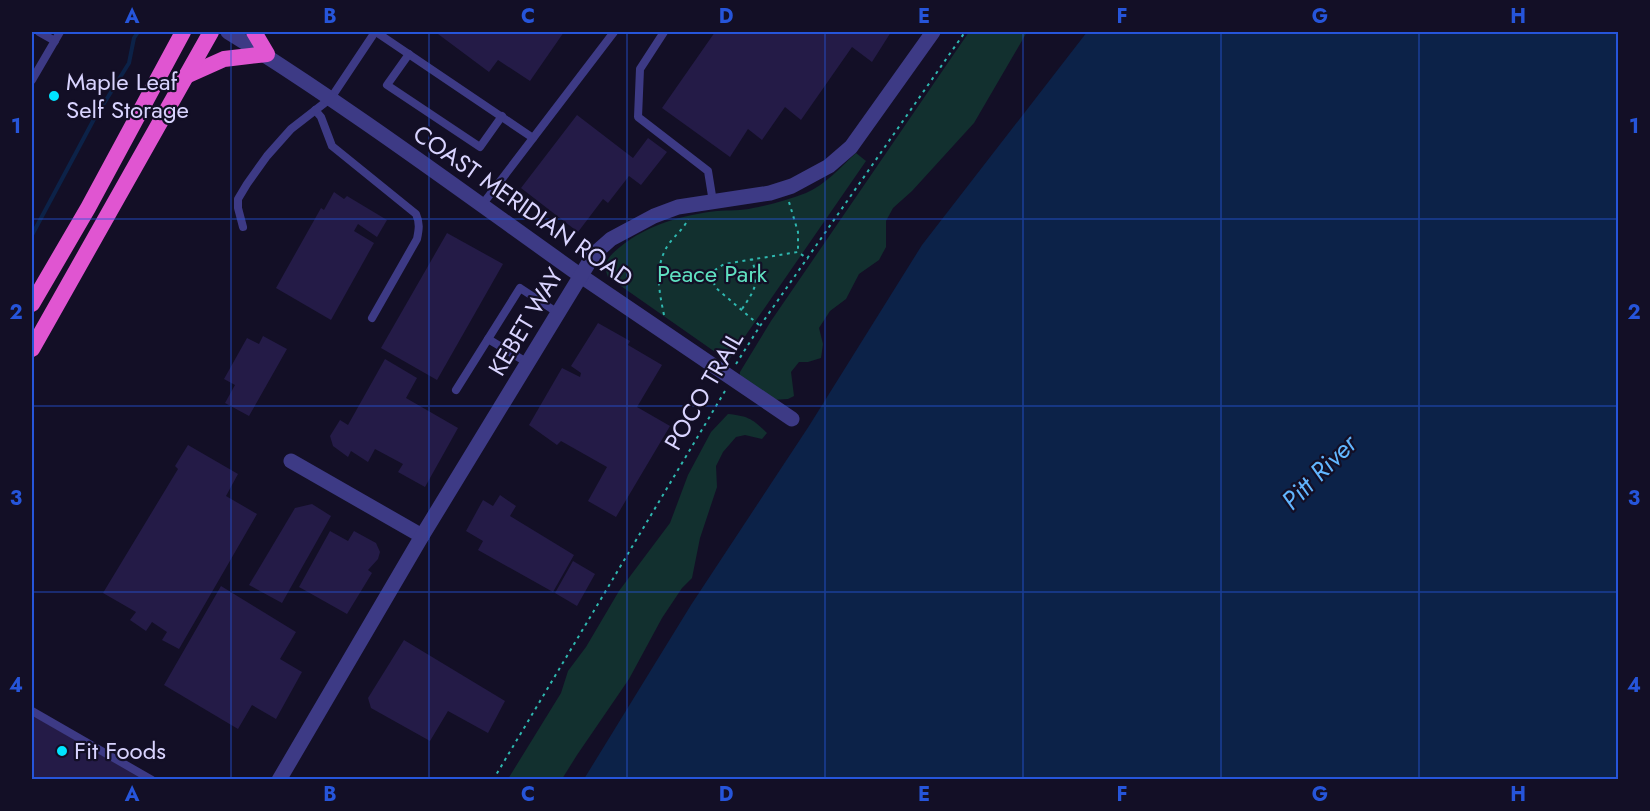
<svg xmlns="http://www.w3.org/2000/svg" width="1650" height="811" viewBox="0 0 1650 811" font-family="Jost,sans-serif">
	<rect width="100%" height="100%" fill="#130f26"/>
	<g fill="#12302f">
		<polygon points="969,32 1027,32 974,123 912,191 893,208 886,221 886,247 879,260 859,274 846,299 830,311 819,328 823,344 821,358 808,362 799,362 791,372 794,396 788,399 772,400 740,377 740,372 771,321"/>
		<path d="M856 153 866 161 728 361 608 277C602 263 609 256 620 247 647 225 682 215 717 211 729 210 742 211 753 208 771 205 790 199 806 193 825 185 842 166 856 153Z"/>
		<path d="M728 414C748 416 753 419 767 433L762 439 745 435 736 437 723 452 716 466 717 487 700 538 692 578 682 588 662 618 629 679 577 755 562 779H508L561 693 568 671 586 647 619 591 670 523 688 475 711 432Z"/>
	</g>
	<polygon fill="#0c2248" points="1087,32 1618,32 1618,779 584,779 691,605 809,426 922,245"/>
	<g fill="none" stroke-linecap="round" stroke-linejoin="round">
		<polyline stroke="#0c2248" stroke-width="4" points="32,235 93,121 129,63 134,38 138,32"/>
	</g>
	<g fill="#241b47">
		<polygon points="439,32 564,32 530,81 498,60 489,72 438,34"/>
		<polygon points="715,32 891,32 872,62 852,47 801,120 785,107 762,140 748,129 730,157 662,108"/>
		<polygon points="577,115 633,158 648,138 667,152 641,185 629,176 608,203 603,199 578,232 521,188"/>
		<polygon points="334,192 344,199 347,196 387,220 377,237 358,224 354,231 374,243 331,320 276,288 321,208 324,210"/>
		<polygon points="447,233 503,264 437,380 381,348"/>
		<polygon points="598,323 630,341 628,345 662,365 637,407 670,426 616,517 588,501 607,467 561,441 557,445 529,425 562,368 580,377 581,373 571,366"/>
		<polygon points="263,336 287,349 249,416 225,403 235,385 224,379 247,338 259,344"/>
		<polygon points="385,359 417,378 406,398 458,428 425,487 398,472 403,464 375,449 368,462 351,451 348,457 333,446 330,436 340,420 348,425"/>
		<polygon points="188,445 238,474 226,496 257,514 179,649 162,640 167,632 152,622 146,631 130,620 136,612 103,593 178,469 175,466"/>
		<polygon points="500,495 516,506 510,516 574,555 553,592 478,550 483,541 466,531 483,500 493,506"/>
		<polygon points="312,504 331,516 282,603 249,585 295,508"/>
		<polygon points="330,531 348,541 354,531 376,543 380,552 378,559 368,570 372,573 347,614 299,587"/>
		<polygon points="573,561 595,574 577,606 555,593"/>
		<polygon points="221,586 296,632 280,659 302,672 276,719 252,705 238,729 164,685"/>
		<polygon points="404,640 505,701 488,733 448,711 430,741 371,708 368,698"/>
		<polygon points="34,716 144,780 32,780 32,722"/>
	</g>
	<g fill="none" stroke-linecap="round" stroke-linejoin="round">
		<g stroke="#2fb8b0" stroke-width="2" stroke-dasharray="3 4.5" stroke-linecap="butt">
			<polyline points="789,202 798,232 798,252"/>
			<path d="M742 309C756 288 759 284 752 259"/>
			<path d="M664 315C659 291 654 267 668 245 674 236 684 229 688 219"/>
			<polyline points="759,325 716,288 713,281 715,270 724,264 798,252 808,259"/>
			<polyline points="736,364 760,326 965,32"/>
			<polyline points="493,780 725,391"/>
		</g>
		<g stroke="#3d3a85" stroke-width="8">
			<polyline points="39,32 55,41"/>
			<polyline points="376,32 533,138"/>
			<polyline points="664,32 640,69 638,117 708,171 713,202"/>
			<polyline points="409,54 387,85 480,147 502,116"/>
			<polyline points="32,80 60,32"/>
			<path d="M315 110 321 117 332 146 416 214C420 223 419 229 417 239L372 318"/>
			<polyline points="482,205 614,32"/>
			<polyline points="243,227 238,208 238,199 247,184 267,156 291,129 331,98 375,32"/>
			<polyline points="488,339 528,363"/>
			<polyline points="456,390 520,288 558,313"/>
			<polyline points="32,711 152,780"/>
		</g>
		<g stroke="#3d3a85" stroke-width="15">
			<polyline points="581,276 792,419"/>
			<polyline points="291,461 422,536"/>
		</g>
		<g stroke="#3d3a85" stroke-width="15">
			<path d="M228 32C349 107 464 193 581 276"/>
			<polyline points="279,780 422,536 594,254 611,239 654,216 678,207 770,193 792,186 829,166 851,147 933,32"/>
		</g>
		<g stroke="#e055d1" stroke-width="16">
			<polyline points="186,76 224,59 267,54 254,32"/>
			<polyline points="32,304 88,208 183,32"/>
			<polyline points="32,349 211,32"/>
		</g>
	</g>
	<path fill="none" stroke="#2655da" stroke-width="1.5" stroke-opacity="0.55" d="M231 32V780M429 32V780M627 32V780M825 32V780M1023 32V780M1221 32V780M1419 32V780M32 219H1618M32 406H1618M32 592H1618"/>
	<g fill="#00e5ff" stroke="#130f26" stroke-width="2">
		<circle cx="54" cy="96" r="6"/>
		<circle cx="62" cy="751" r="6"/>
	</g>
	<g text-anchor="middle" stroke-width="4.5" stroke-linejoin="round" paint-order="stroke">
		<g font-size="24" fill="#d9d4ff" stroke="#130f26" text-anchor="start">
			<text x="66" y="90">Maple Leaf<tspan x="66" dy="28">Self Storage</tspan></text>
			<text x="74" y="759">Fit Foods</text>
		</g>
		<g font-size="24" fill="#d9d4ff" stroke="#130f26">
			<text transform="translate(523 206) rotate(35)" y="8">COAST MERIDIAN ROAD</text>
			<text transform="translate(526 322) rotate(-59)" y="8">KEBET WAY</text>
			<text transform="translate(704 391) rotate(-60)" y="8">POCO TRAIL</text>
		</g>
		<g font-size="24" fill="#5fe0c0" stroke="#130f26">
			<text x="712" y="282">Peace Park</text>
		</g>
		<g font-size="26" font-style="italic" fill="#62b6ff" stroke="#130f26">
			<text transform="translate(1319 472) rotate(-45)" y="9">Pitt River</text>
		</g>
	</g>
	<rect width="1650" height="811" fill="none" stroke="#130f26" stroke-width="66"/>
	<rect x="33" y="33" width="1584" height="745" fill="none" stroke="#2655da" stroke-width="2"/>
	<g font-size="20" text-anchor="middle" font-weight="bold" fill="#2655da">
		<text x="132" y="23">A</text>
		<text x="330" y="23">B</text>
		<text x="528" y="23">C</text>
		<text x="726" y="23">D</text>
		<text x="924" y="23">E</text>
		<text x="1122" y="23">F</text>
		<text x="1320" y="23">G</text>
		<text x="1518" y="23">H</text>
		<text x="16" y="133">1</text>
		<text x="1634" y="133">1</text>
		<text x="16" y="319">2</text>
		<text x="1634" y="319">2</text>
		<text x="16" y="505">3</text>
		<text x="1634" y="505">3</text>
		<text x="16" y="692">4</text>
		<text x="1634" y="692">4</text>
		<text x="132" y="801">A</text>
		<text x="330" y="801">B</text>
		<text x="528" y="801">C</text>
		<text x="726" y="801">D</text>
		<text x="924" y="801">E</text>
		<text x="1122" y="801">F</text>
		<text x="1320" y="801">G</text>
		<text x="1518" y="801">H</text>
	</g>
</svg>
